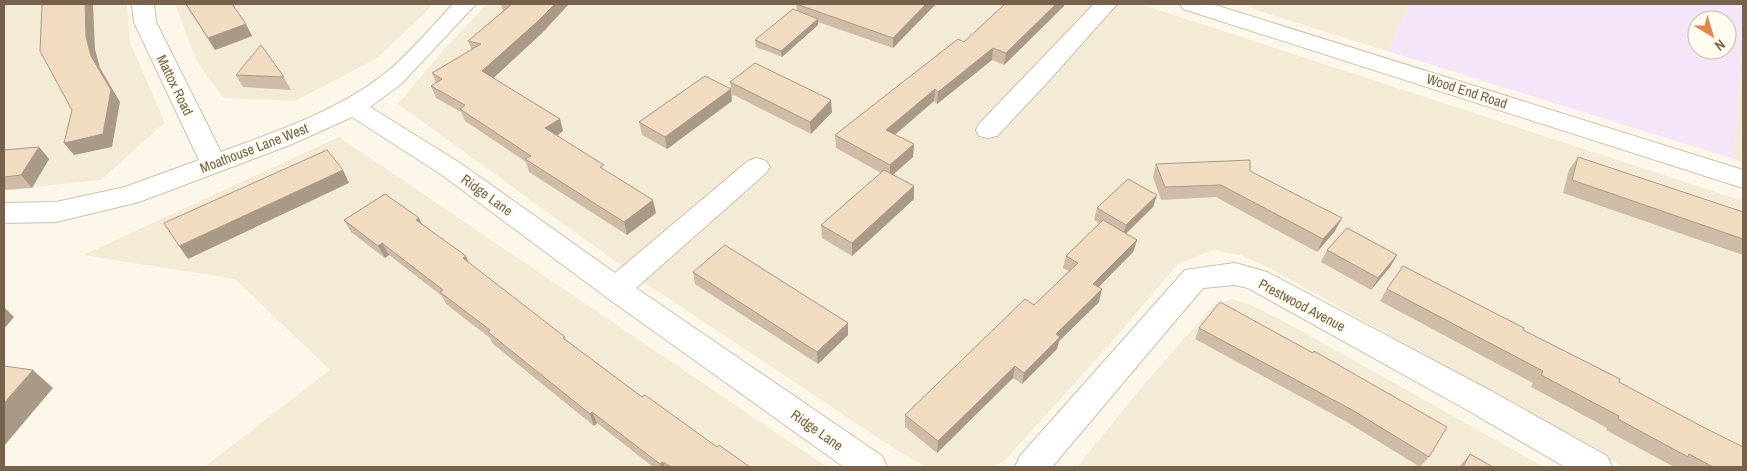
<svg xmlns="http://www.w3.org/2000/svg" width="1747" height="471" viewBox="0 0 1747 471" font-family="'Archivo Narrow',sans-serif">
	<rect width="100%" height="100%" fill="#fcf7e9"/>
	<g fill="#f4ebd7">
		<polygon points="4,4 127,4 130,43 165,122 101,180 4,190"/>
		<polygon points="175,4 434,4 376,59 295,101 223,98 197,62"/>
		<polygon points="487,4 1140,4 1743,201 1743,467 1624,467 1270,268 1240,255 1213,250 1178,264 1102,353 1005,460 994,467 926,467 898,451 648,285 398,104 448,45"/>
		<polygon points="1246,4 1411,4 1387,51 1256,10"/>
		<polygon points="1743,40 1743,162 1734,159"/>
		<polygon points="339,137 827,467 204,467 330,370 235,279 83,255"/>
		<polygon points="1232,299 1253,306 1287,323 1544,467 1077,467 1146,382 1214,305"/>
	</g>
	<path fill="#f4e5f9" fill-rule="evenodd" d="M1411 4H1743V40L1734 159 1387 51ZM1697 20H1727V50H1697Z"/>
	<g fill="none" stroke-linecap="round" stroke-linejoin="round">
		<defs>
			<g id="street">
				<path d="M132 4H154L156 22 221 152C277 131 335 112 383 75 407 57 432 26 453 4H476L401 84 370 107 460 163 615 273 748 161 757 158 766 161 770 167 766 173 636 288 882 456 887 467H844L606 297 442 175 352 117 290 145 139 202 56 222 4 223V203L56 202 125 187 199 160 134 22Z"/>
				<polygon points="1094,4 1117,4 1045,85 997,136 988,138 979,136 976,130 979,124"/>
				<polygon points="1235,263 1267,272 1491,391 1607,456 1612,467 1565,467 1469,411 1248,288 1235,285 1203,288 1052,467 1015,467 1020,456 1185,270"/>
			</g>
			<polygon id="secondary" points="1180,4 1212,4 1743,170 1743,188 1183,9"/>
		</defs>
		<use href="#street" stroke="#cec1ae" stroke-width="2"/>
		<use href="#secondary" stroke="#d1c2ac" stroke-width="2"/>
		<use href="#street" fill="#fff" fill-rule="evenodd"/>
		<use href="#secondary" fill="#fff" fill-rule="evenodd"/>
	</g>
	<g fill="#cfbca6">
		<polygon points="234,4 237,12 252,36 215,50 186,5"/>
		<polygon points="501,4 569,4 542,33 493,78 560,119 563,131 557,136 605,170 656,213 627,235 529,172 526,162 465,121 461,112 436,98 431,86 436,82 432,73 472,50 468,41 503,11"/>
		<polygon points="796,4 936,4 893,48 818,22 818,25 782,57 756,47 755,40 797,11"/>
		<polygon points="1064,6 1004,65 992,60 937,104 934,101 895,135 914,144 913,157 893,175 914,199 852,256 822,238 821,225 881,173 836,148 835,135"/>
		<polygon points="236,75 284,77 291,90 243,87"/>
		<polygon points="730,82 832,112 811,134 732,94"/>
		<polygon points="731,89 732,101 667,149 642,135 639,122"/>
		<polygon points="39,147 49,159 32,188 4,190 4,150"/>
		<polygon points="1578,157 1743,212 1743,255 1563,193 1569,170"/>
		<polygon points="1156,164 1250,171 1335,231 1317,252 1216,197 1161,200 1153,177"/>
		<polygon points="1157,195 1153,207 1126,234 1137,240 1133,252 1098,287 1099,302 1059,341 1057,349 1022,384 1013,378 937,453 905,427 905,415 1034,305 1069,271 1063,268 1066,256 1100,224 1094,220 1097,208"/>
		<polygon points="419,218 422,225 466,256 469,263 566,340 642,397 717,447 750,467 653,467 597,423 594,426 493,344 490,338 446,304 442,296 389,255 385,258 351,232 344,220"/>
		<polygon points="1327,250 1397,255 1390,267 1371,290 1321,262"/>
		<polygon points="693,272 848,335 818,364 695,284"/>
		<polygon points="1387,289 1523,330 1619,382 1743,467 1678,467 1677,466 1674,467 1606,430 1607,428 1531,387 1533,383 1380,301"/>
		<polygon points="1199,328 1447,427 1429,457 1420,467 1347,422 1195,339"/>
		<polygon points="1470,454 1493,467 1459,467"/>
	</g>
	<g fill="#a99987">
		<polygon points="85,4 93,4 95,49 100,68 120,102 112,147 74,155 64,143 91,56 86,37"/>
		<polygon points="555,4 569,4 542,33 487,84 482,71"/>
		<polygon points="926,4 936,4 893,48 893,38"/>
		<polygon points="1056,4 1064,4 1064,6 1004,65 1006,53"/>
		<polygon points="818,19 818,25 782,57 781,51"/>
		<polygon points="246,24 252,36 215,50 208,38"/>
		<polygon points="993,48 992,60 937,104 938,92"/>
		<polygon points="731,89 732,101 667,149 665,137"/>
		<polygon points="935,89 934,101 886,142 886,130"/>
		<polygon points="831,100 832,112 811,134 810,122"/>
		<polygon points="560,119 563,131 549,141 545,128"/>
		<polygon points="914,144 913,157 890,177 890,165"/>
		<polygon points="39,147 49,159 32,188 21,175"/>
		<polygon points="343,170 349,183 188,259 179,246"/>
		<polygon points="914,186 914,199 852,256 852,243"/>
		<polygon points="1157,195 1153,207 1122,237 1126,225"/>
		<polygon points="653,200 656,213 627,235 624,222"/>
		<polygon points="419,218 425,231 416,220"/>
		<polygon points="1342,218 1335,231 1317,252 1323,239"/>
		<polygon points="1137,240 1133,252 1090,296 1093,284"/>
		<polygon points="382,243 389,255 385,258 378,246"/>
		<polygon points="1397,255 1390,267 1371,290 1378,278"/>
		<polygon points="466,256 471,269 463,258"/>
		<polygon points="1102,289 1099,302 1059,341 1057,349 1022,384 1024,373 1056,334"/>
		<polygon points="4,307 14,317 4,329"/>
		<polygon points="848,323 848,335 818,364 817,352"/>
		<polygon points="1015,366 1013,378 937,453 938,441"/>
		<polygon points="33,370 53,388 4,446 4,403"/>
		<polygon points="592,412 597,423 594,426 590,414"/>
		<polygon points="663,462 665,467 661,467 660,464"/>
	</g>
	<g fill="#f1dbc1" stroke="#a99987">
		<polygon points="42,4 85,4 86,37 91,56 111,90 103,134 64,143 72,110 40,51"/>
		<polygon points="186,4 232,4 246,24 208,38"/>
		<polygon points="512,4 555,4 538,21 482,71 560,119 545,128 604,165 600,167 653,200 624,222 525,159 531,156 460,109 465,105 431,86 442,79 432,73 481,44 468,41"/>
		<polygon points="796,4 926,4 893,38"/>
		<polygon points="1005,4 1056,4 1006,53 993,48 938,92 935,89 886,130 914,144 890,165 835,135 958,39 964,42"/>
		<polygon points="793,9 818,19 781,51 755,40"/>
		<polygon points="261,45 284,77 236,75"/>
		<polygon points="755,63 831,100 810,122 730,82"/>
		<polygon points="705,76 731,89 665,137 639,122"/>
		<polygon points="39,147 21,175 4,177 4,150"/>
		<polygon points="327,150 343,170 179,246 164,223"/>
		<polygon points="1578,157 1743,212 1743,239 1572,180"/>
		<polygon points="1250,160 1250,171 1342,218 1323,239 1221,185 1165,187 1156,164"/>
		<polygon points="884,170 914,186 852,243 821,225"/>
		<polygon points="1128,179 1157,195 1126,225 1097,208"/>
		<polygon points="385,194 419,218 416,220 466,256 463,258 565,337 563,338 642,397 645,395 717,447 719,445 750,467 671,467 663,462 660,464 592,412 590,414 488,332 490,330 440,292 443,290 382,243 378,246 344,220"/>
		<polygon points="1103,220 1137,240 1093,284 1102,289 1056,334 1060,337 1024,373 1015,366 938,441 905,415 1025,299 1034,305 1078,263 1066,256"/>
		<polygon points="1347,228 1397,255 1378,278 1327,250"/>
		<polygon points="725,245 848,323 817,352 693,272"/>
		<polygon points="1403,266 1524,328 1523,330 1620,379 1619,382 1701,426 1743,447 1743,467 1713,467 1689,454 1688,457 1618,419 1619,416 1541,375 1543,371 1387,289"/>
		<polygon points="1220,302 1313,353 1314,351 1447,427 1429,457 1354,411 1199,328"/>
		<polygon points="4,366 33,370 4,403"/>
		<polygon points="1470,454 1493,467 1463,467"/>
	</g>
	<g text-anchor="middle" stroke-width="4.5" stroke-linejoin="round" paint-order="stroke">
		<g font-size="14" fill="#76614c" stroke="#fffbef">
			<text transform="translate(175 85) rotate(64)" y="5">Mattox Road</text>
			<text transform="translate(1467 91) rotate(18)" y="5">Wood End Road</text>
			<text transform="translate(254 148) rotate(-21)" y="5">Moathouse Lane West</text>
			<text transform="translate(487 195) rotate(36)" y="5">Ridge Lane</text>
			<text transform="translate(1302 305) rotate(28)" y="5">Prestwood Avenue</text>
			<text transform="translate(817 430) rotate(35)" y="5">Ridge Lane</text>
		</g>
	</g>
	<rect width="1747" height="471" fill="none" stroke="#76614c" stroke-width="10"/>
	<g transform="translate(1712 35) rotate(142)"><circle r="24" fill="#fffbef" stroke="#c8bdae"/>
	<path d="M0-4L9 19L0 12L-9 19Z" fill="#e28751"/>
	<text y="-8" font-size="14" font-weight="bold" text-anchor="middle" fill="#76614c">N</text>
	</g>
</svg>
